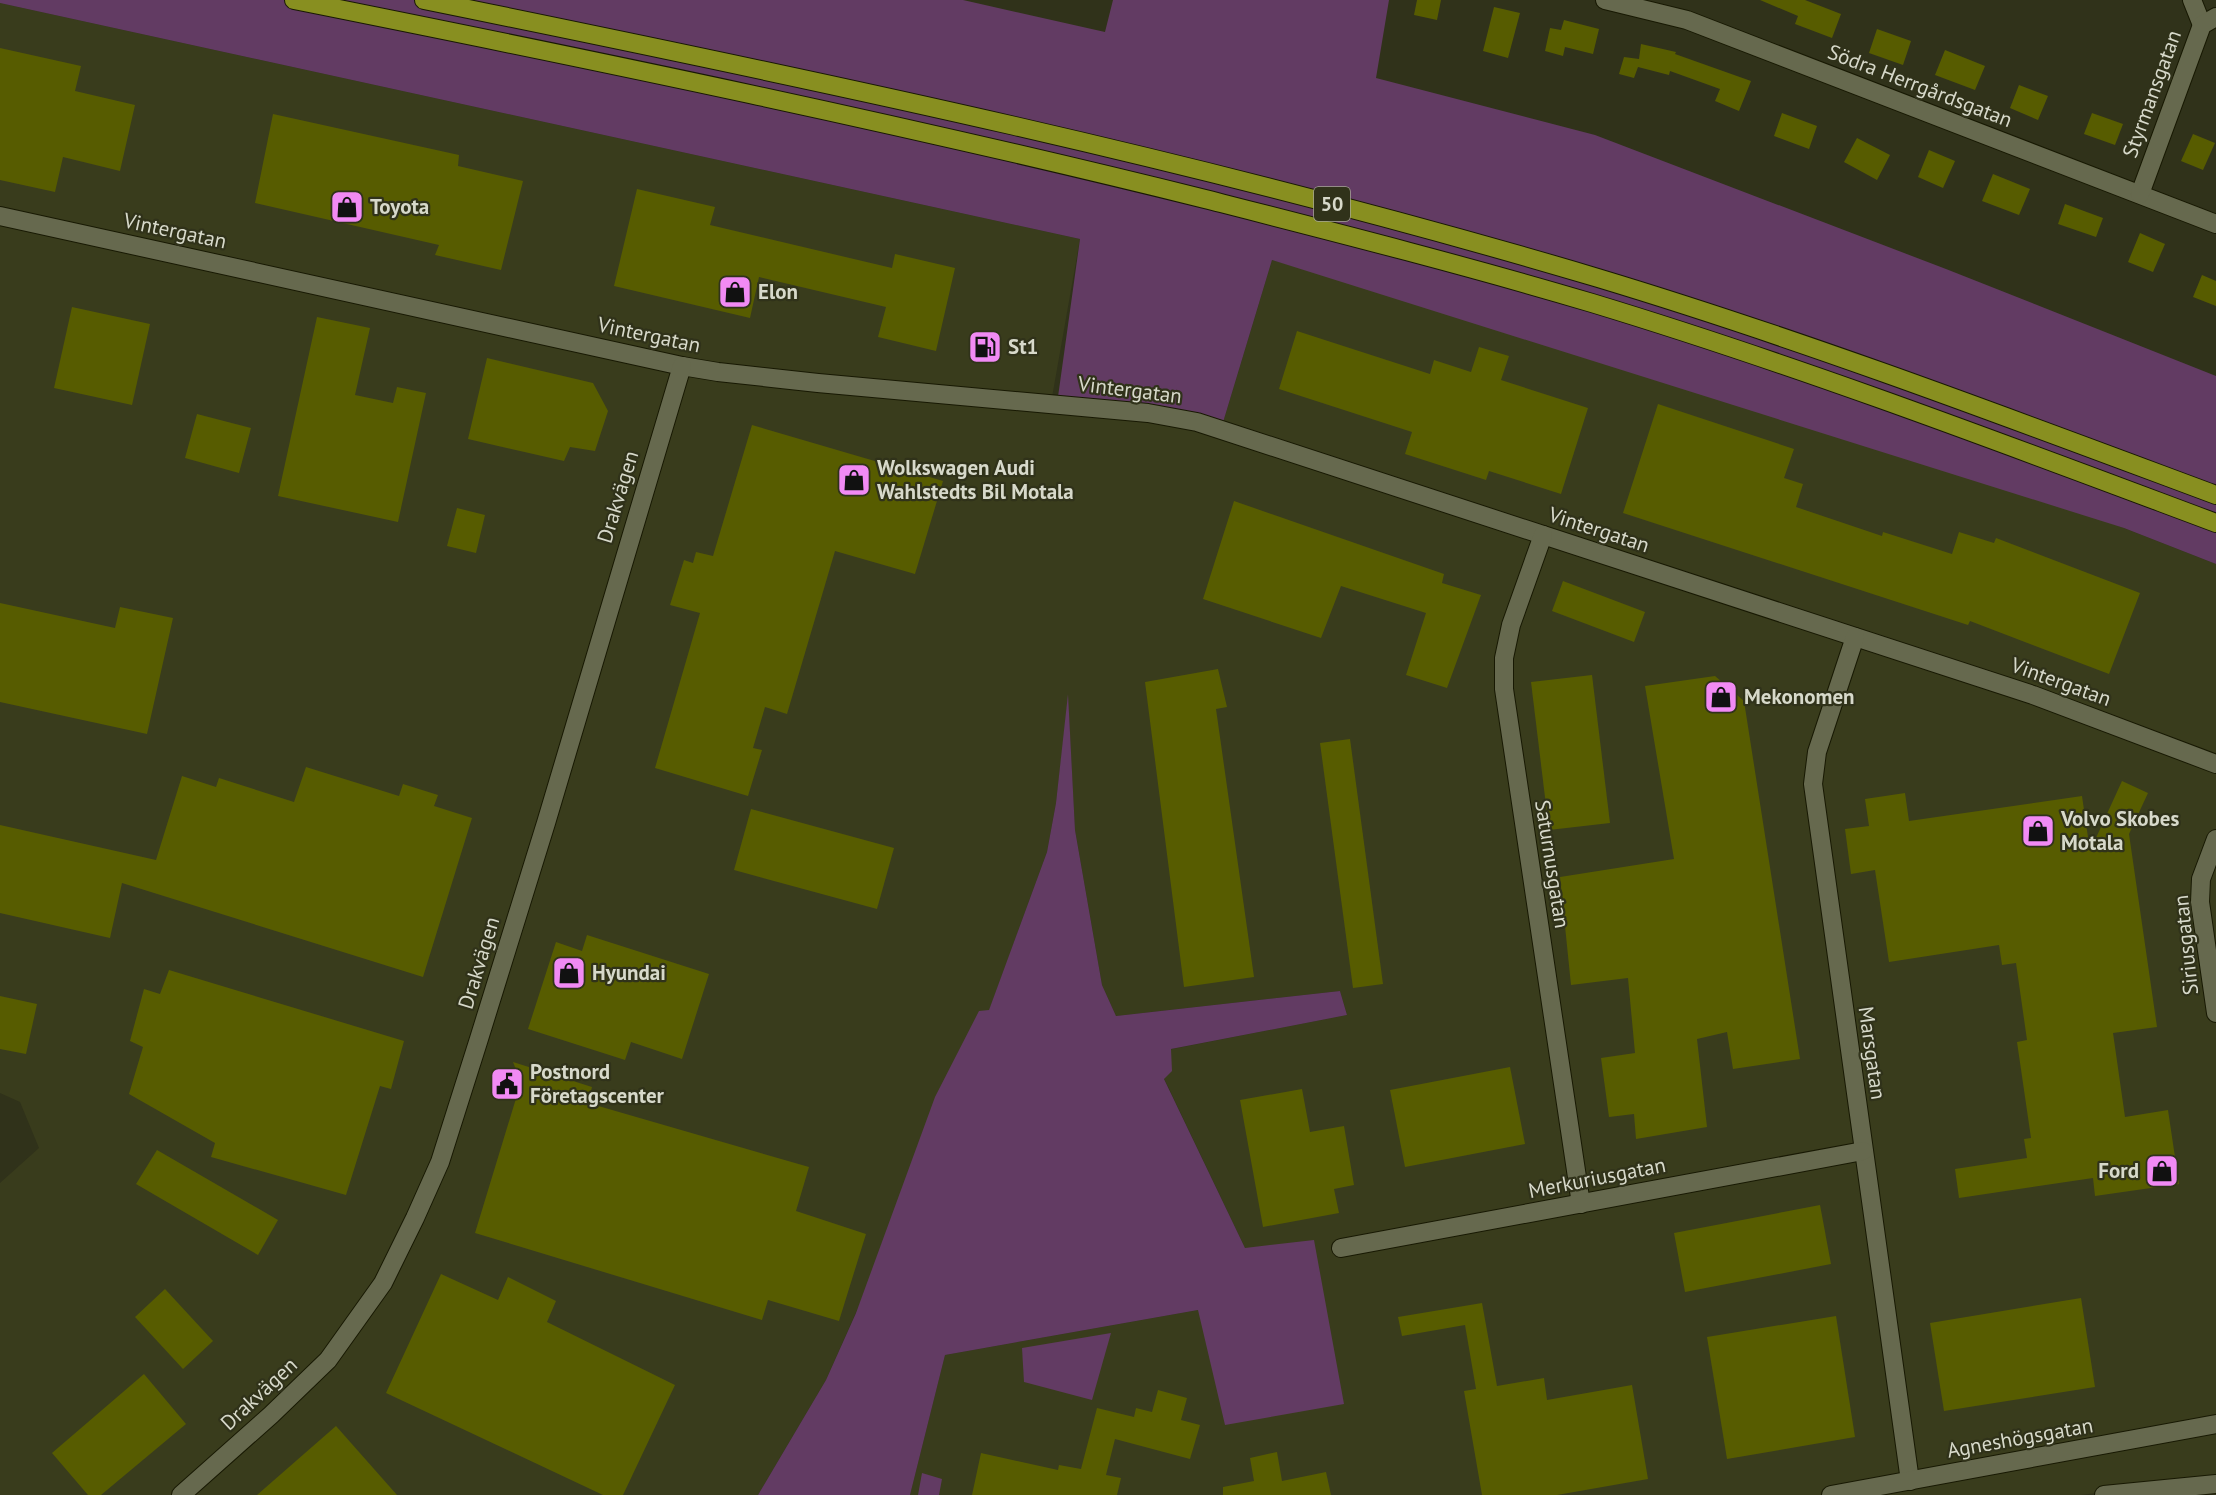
<svg xmlns="http://www.w3.org/2000/svg" width="2216" height="1495" viewBox="0 0 2216 1495" font-family="'PT Sans',sans-serif">
	<rect width="100%" height="100%" fill="#30321a"/>
	<polygon fill="#393c1c" points="0,3 1080,239 1051,403 1221,429 1272,260 1731,391 2124,528 2216,564 2216,1478 2081,1495 910,1495 945,1355 1198,1310 1245,1248 1152,1053 1347,1015 1340,991 1116,1016 1102,985 1075,830 1068,700 1056,803 1047,852 986,1019 826,1380 758,1495 0,1495 0,1183 39,1148 20,1102 0,1093"/>
	<g fill="#623b63">
		<polygon points="0,0 963,0 1105,32 1113,0 1389,0 1376,78 1595,135 1946,269 2216,376 2216,564 2124,528 1272,260 1221,429 1057,404 1080,239 0,3"/>
		<polygon points="1068,694 1075,830 1102,985 1116,1016 1340,991 1347,1015 1171,1049 1172,1071 1164,1079 1245,1248 1314,1240 1344,1404 1225,1425 1198,1310 945,1355 910,1495 758,1495 826,1380 856,1313 935,1097 979,1011 989,1010 1047,852 1056,803"/>
		<polygon points="1111,1333 1092,1400 1024,1382 1022,1348"/>
		<polygon points="922,1473 942,1479 939,1495 918,1495"/>
	</g>
	<g fill="#575c00">
		<polygon points="1417,0 1441,0 1437,20 1414,15"/>
		<polygon points="1760,0 1805,0 1841,14 1832,38 1795,24 1798,16"/>
		<polygon points="1494,7 1520,13 1508,58 1483,51"/>
		<polygon points="1564,20 1599,29 1593,54 1565,47 1563,56 1545,51 1550,28 1561,30"/>
		<polygon points="1877,29 1911,41 1903,65 1869,53"/>
		<polygon points="1641,44 1676,52 1675,54 1751,81 1739,111 1715,101 1720,89 1670,71 1669,75 1638,67 1634,78 1619,74 1624,57 1639,59"/>
		<polygon points="0,48 81,66 75,91 135,105 120,171 63,157 55,192 0,180"/>
		<polygon points="1945,50 1985,66 1975,90 1935,75"/>
		<polygon points="2019,85 2048,96 2038,120 2010,108"/>
		<polygon points="1782,113 1817,126 1809,149 1774,136"/>
		<polygon points="2092,113 2123,124 2115,145 2084,134"/>
		<polygon points="273,114 459,155 458,166 523,181 501,270 435,255 439,245 255,203"/>
		<polygon points="2193,134 2215,143 2203,170 2181,161"/>
		<polygon points="1857,138 1890,155 1877,180 1844,162"/>
		<polygon points="1929,150 1955,161 1943,188 1918,177"/>
		<polygon points="1993,174 2030,189 2019,215 1982,201"/>
		<polygon points="637,189 715,207 710,225 892,268 895,254 955,268 936,351 878,337 886,307 759,277 750,318 614,286"/>
		<polygon points="2065,204 2103,218 2096,237 2058,224"/>
		<polygon points="2140,233 2165,244 2153,272 2128,262"/>
		<polygon points="2202,275 2216,281 2216,306 2193,297"/>
		<polygon points="72,307 150,324 132,405 54,388"/>
		<polygon points="317,317 370,328 355,395 393,403 397,387 426,393 398,522 278,496"/>
		<polygon points="1297,331 1430,374 1434,360 1471,372 1479,347 1509,356 1501,380 1588,408 1561,494 1489,471 1486,480 1405,454 1412,432 1279,389"/>
		<polygon points="487,358 593,383 608,411 595,451 570,447 564,461 468,439"/>
		<polygon points="1658,404 1794,449 1784,478 1803,484 1796,507 1882,536 1883,532 1952,554 1959,532 1994,543 1996,538 2140,593 2109,674 1970,621 1968,625 1623,513"/>
		<polygon points="197,414 251,428 239,473 185,458"/>
		<polygon points="752,425 943,481 915,574 835,551 787,714 765,707 753,748 762,750 748,796 655,768 700,613 670,605 684,560 693,563 696,552 713,556"/>
		<polygon points="1234,501 1444,574 1442,583 1481,595 1447,688 1406,675 1426,613 1341,586 1321,638 1203,599"/>
		<polygon points="457,508 485,515 476,553 447,546"/>
		<polygon points="1563,581 1645,612 1634,642 1552,611"/>
		<polygon points="0,603 115,628 120,607 173,618 147,734 0,702"/>
		<polygon points="1218,669 1227,707 1216,709 1254,977 1184,987 1145,682"/>
		<polygon points="1592,675 1610,823 1549,830 1531,682"/>
		<polygon points="1715,676 1744,701 1800,1059 1733,1069 1727,1032 1697,1039 1707,1127 1636,1139 1634,1114 1609,1117 1601,1058 1635,1053 1628,978 1571,985 1560,877 1674,859 1645,686"/>
		<polygon points="1350,739 1383,984 1353,988 1320,743"/>
		<polygon points="306,767 399,796 403,784 438,795 434,806 472,818 423,977 122,883 110,938 0,913 0,825 156,860 182,776 216,787 219,778 294,802"/>
		<polygon points="2122,781 2148,793 2129,834 2157,1027 2113,1033 2125,1117 2168,1110 2179,1184 2095,1196 2093,1178 1959,1198 1955,1169 2027,1158 2024,1139 2031,1138 2017,1042 2027,1040 2016,963 2002,965 1999,945 1889,962 1875,870 1851,874 1845,829 1869,826 1865,799 1905,793 1909,821 2082,796 2090,851"/>
		<polygon points="751,809 894,848 877,909 734,870"/>
		<polygon points="587,935 709,974 682,1059 631,1042 625,1060 528,1029 556,942 582,951"/>
		<polygon points="169,970 404,1041 391,1089 380,1086 346,1195 211,1157 215,1143 129,1094 143,1047 130,1041 144,989 160,994"/>
		<polygon points="0,996 37,1004 26,1054 0,1049"/>
		<polygon points="513,1062 592,1087 588,1103 809,1167 796,1211 866,1234 839,1321 768,1300 762,1320 475,1233 521,1082"/>
		<polygon points="1510,1067 1525,1144 1405,1167 1390,1090"/>
		<polygon points="1302,1089 1310,1132 1344,1126 1354,1185 1334,1189 1339,1213 1263,1227 1240,1100"/>
		<polygon points="157,1150 278,1220 258,1255 136,1184"/>
		<polygon points="1820,1205 1831,1264 1685,1292 1674,1233"/>
		<polygon points="441,1274 498,1300 508,1277 556,1301 547,1322 675,1385 623,1495 603,1495 386,1393"/>
		<polygon points="165,1289 213,1341 183,1369 135,1317"/>
		<polygon points="2081,1298 2095,1387 1944,1411 1930,1323"/>
		<polygon points="1482,1303 1497,1386 1544,1378 1547,1400 1632,1385 1648,1479 1557,1495 1482,1495 1464,1391 1476,1389 1465,1325 1402,1336 1398,1317"/>
		<polygon points="1836,1316 1855,1437 1727,1459 1707,1337"/>
		<polygon points="144,1374 186,1424 101,1495 88,1495 52,1453"/>
		<polygon points="1158,1390 1187,1398 1181,1420 1200,1425 1190,1459 1115,1439 1106,1475 1121,1478 1117,1495 972,1495 981,1453 1058,1470 1059,1465 1081,1469 1097,1408 1134,1417 1136,1408 1152,1412"/>
		<polygon points="336,1426 397,1495 257,1495"/>
		<polygon points="1277,1452 1282,1481 1326,1472 1331,1495 1223,1495 1223,1487 1254,1481 1250,1458"/>
	</g>
	<g fill="none" stroke-linecap="round" stroke-linejoin="round">
		<defs>
			<g id="minor">
				<polyline points="1605,0 1687,20 2216,224"/>
				<polyline points="2192,0 2202,25"/>
				<polyline points="2140,194 2202,25 2216,17"/>
				<polyline points="0,216 682,366 718,372 818,383 1148,413 1197,422 2033,695 2216,764"/>
				<polyline points="1543,535 1511,625 1504,658 1504,689 1581,1204"/>
				<polyline points="1855,637 1817,752 1813,784 1910,1481"/>
				<polyline points="2216,839 2201,879 2200,902 2216,1013"/>
				<polyline points="1341,1248 1863,1151"/>
				<polyline points="181,1495 271,1415 328,1360 383,1283 415,1218 440,1162 478,1042 546,823 682,366"/>
				<polyline points="1831,1495 2216,1424"/>
				<polyline points="2104,1495 2216,1484"/>
			</g>
			<g id="highway">
				<path d="M294 0C599 61 903 124 1205 199 1334 232 1464 265 1592 303 1803 367 2010 446 2216 523"/>
				<path d="M424 0C818 80 1213 163 1598 278 1807 341 2012 419 2216 495"/>
			</g>
		</defs>
		<use href="#minor" stroke="#181903" stroke-width="20"/>
		<use href="#highway" stroke="#181903" stroke-width="20"/>
		<use href="#minor" stroke="#66694e" stroke-width="18"/>
		<use href="#highway" stroke="#888f20" stroke-width="18"/>
	</g>
	<defs>
		<symbol id="shop-square" viewBox="-11 -11 22 22"><rect x="-9" y="-9" width="18" height="18" rx="4" fill="#f18af4" stroke="#30321a"/><path d="M-5-2.5h2.3a2.7 3.5 0 0 1 5.4 0H5L5.5 6h-11ZM-1.5-2.5h3a1.5 2.3 0 0 0-3 0Z" fill="#111"/></symbol>
		<symbol id="fuel-square" viewBox="-11 -11 22 22"><rect x="-9" y="-9" width="18" height="18" rx="4" fill="#f18af4" stroke="#30321a"/><path d="M-5.5-6h7V0h2V4h1.3V-2.5L3-4.5l.8-.8L6-3V5H2.5V1h-1V6h-7ZM-4.2-4.7v3.2H.2V-4.7Z" fill="#111"/></symbol>
		<symbol id="civic-square" viewBox="-11 -11 22 22"><rect x="-9" y="-9" width="18" height="18" rx="4" fill="#f18af4" stroke="#30321a"/><path d="M-.6-6.5H3V-4.5H.6V-3L4-1V1h2V6H-6V1h2V-1L-.6-3ZM-1.2 2.5V6h2.4V2.5Z" fill="#111"/></symbol>
	</defs>
	<g fill-rule="evenodd">
		<use href="#shop-square" x="328" y="188" width="38" height="38"/>
		<use href="#shop-square" x="716" y="273" width="38" height="38"/>
		<use href="#fuel-square" x="966" y="328" width="38" height="38"/>
		<use href="#shop-square" x="835" y="461" width="38" height="38"/>
		<use href="#shop-square" x="1702" y="678" width="38" height="38"/>
		<use href="#shop-square" x="2019" y="812" width="38" height="38"/>
		<use href="#shop-square" x="550" y="954" width="38" height="38"/>
		<use href="#civic-square" x="488" y="1065" width="38" height="38"/>
		<use href="#shop-square" x="2143" y="1152" width="38" height="38"/>
	</g>
	<g text-anchor="middle" stroke-width="4.5" stroke-linejoin="round" paint-order="stroke">
		<rect fill="#30321a" stroke="#a5a795" stroke-width="1.5" x="1314" y="187" width="36" height="34" rx="4.5"/>
		<g font-size="20" font-weight="bold" fill="#d7d9ca">
			<text x="1332" y="211">50</text>
		</g>
		<g font-size="21" fill="#d7d9ca" stroke="#30321a">
			<text transform="translate(1920 86) rotate(21)" y="7">Södra Herrgårdsgatan</text>
			<text transform="translate(2152 94) rotate(-70)" y="7">Styrmansgatan</text>
			<text transform="translate(175 231) rotate(12)" y="7">Vintergatan</text>
			<text transform="translate(649 335) rotate(12)" y="7">Vintergatan</text>
			<text transform="translate(1130 390) rotate(7)" y="7">Vintergatan</text>
			<text transform="translate(618 497) rotate(-73)" y="7">Drakvägen</text>
			<text transform="translate(1599 530) rotate(18)" y="7">Vintergatan</text>
			<text transform="translate(2061 682) rotate(20)" y="7">Vintergatan</text>
			<text transform="translate(1552 864) rotate(81)" y="7">Saturnusgatan</text>
			<text transform="translate(2186 945) rotate(-96)" y="7">Siriusgatan</text>
			<text transform="translate(479 963) rotate(-73)" y="7">Drakvägen</text>
			<text transform="translate(1872 1053) rotate(82)" y="7">Marsgatan</text>
			<text transform="translate(1597 1178) rotate(-11)" y="7">Merkuriusgatan</text>
			<text transform="translate(259 1394) rotate(-43)" y="7">Drakvägen</text>
			<text transform="translate(2020 1438) rotate(-10)" y="7">Agneshögsgatan</text>
		</g>
		<g font-size="21" font-weight="bold" fill="#d7d9ca" stroke="#30321a" text-anchor="start">
			<text x="370" y="214">Toyota</text>
			<text x="758" y="299">Elon</text>
			<text x="1008" y="354">St1</text>
			<text x="877" y="475">Wolkswagen Audi<tspan x="877" dy="24">Wahlstedts Bil Motala</tspan></text>
			<text x="1744" y="704">Mekonomen</text>
			<text x="2061" y="826">Volvo Skobes<tspan x="2061" dy="24">Motala</tspan></text>
			<text x="592" y="980">Hyundai</text>
			<text x="530" y="1079">Postnord<tspan x="530" dy="24">Företagscenter</tspan></text>
			<text x="2139" y="1178" text-anchor="end">Ford</text>
		</g>
	</g>
</svg>
